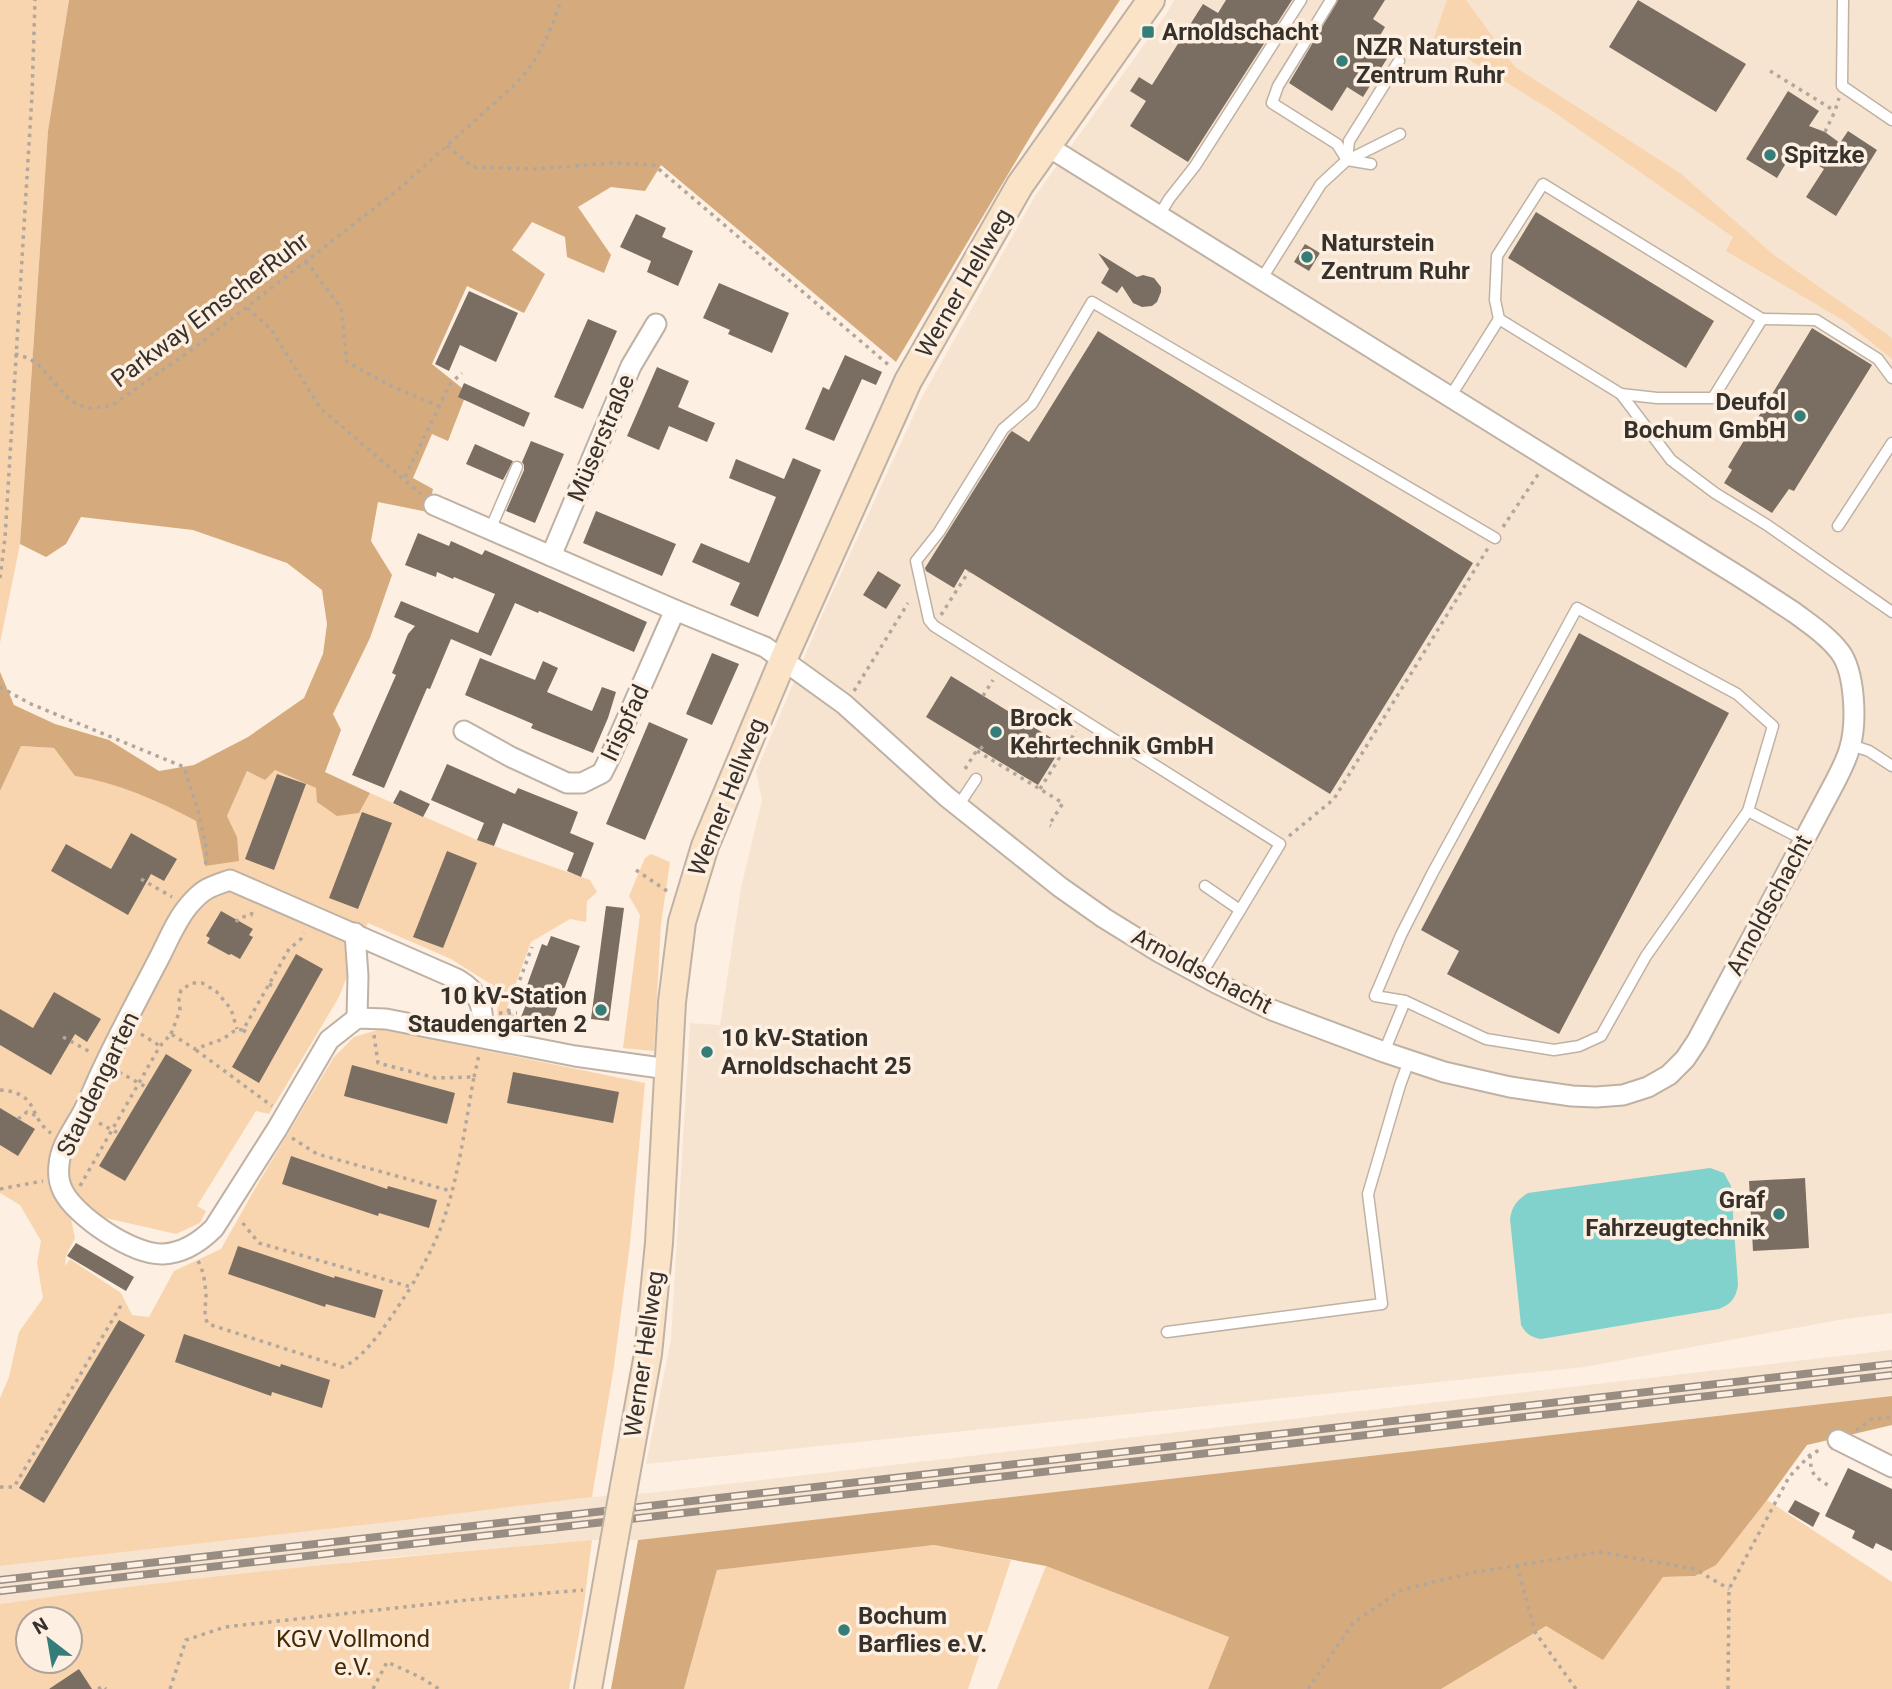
<svg xmlns="http://www.w3.org/2000/svg" width="1892" height="1689" viewBox="0 0 1892 1689" font-family="Roboto,sans-serif">
	<rect width="100%" height="100%" fill="#fdefe1"/>
	<g fill="#f7e4d0">
		<polygon points="1174,0 1892,0 1892,1313 1839,1320 1584,1367 646,1464 671,1339 690,1023 720,1025 741,888 762,800 756,772 822,615 922,397 1035,196 1167,13"/>
		<polygon points="1892,1350 1892,1396 638,1540 592,1540 385,1558 60,1596 0,1604 0,1566 592,1497 649,1493"/>
	</g>
	<g fill="#f8d5af" fill-rule="evenodd">
		<polygon points="0,0 69,0 48,131 20,544 0,643"/>
		<polygon points="1447,0 1466,0 1515,67 1680,173 1775,256 1888,335 1892,339 1892,359 1846,322 1726,251 1733,237 1551,110 1434,38"/>
		<polygon points="21,746 54,748 75,776 106,781 164,803 196,821 237,837 227,816 247,771 275,770 316,788 359,813 370,793 477,840 590,880 597,892 587,901 586,922 570,919 531,942 507,1008 516,1017 512,1029 501,1028 498,1024 497,1005 489,983 451,959 368,923 339,997 269,1114 256,1111 197,1206 206,1211 200,1223 176,1234 97,1216 68,1205 75,1238 66,1256 65,1266 70,1259 121,1293 132,1315 149,1317 174,1271 221,1249 260,1180 334,1057 354,1037 381,1029 645,1083 630,1244 614,1366 592,1497 397,1521 0,1566 0,1398 9,1377 19,1332 43,1298 37,1263 41,1241 20,1205 0,1193 0,791"/>
		<polygon points="651,854 670,862 661,924 654,1051 623,1048 640,915 629,896 645,858"/>
		<polygon points="1767,1500 1892,1582 1892,1689 1441,1689 1546,1626 1603,1659 1663,1577 1695,1576 1715,1565"/>
		<path d="M592 1540 583 1612 569 1689H0V1604C197 1576 394 1557 592 1540ZM28 1619H70V1661H28Z"/>
		<polygon points="934,1545 1011,1560 968,1689 684,1689 717,1570"/>
		<polygon points="1046,1566 1229,1637 1208,1689 997,1689"/>
	</g>
	<g fill="#d5ab7d">
		<path d="M69 0H1120L1035 129 896 362 661 165 645 191 611 187 578 207 611 255 604 273 567 257 565 237 532 222 512 250 545 274 524 313 467 286 432 364 467 392 448 441 432 434 413 478 433 489 428 512 378 502 371 541 392 575 370 638 333 714 341 730 325 772 370 793 359 813 337 816 317 802 316 788 275 770 265 780 247 771 227 816 237 837 239 861 205 866 196 821C157 800 118 783 75 776L54 748 21 746 0 791V672L14 705 55 724 109 740 159 771 194 765 248 737 304 698 323 654 327 624 322 590 287 563 193 530 81 517 66 544 46 557 20 544 48 131Z"/>
		<polygon points="1892,1396 1892,1425 1807,1445 1767,1500 1716,1565 1695,1576 1663,1577 1603,1660 1546,1626 1441,1689 1208,1689 1229,1637 1046,1566 934,1545 717,1570 684,1689 611,1689 638,1540"/>
	</g>
	<path fill="#81d1cc" d="M1710 1168 1724 1173 1731 1186 1738 1285C1736 1298 1731 1304 1719 1309L1541 1339C1531 1337 1526 1334 1521 1325L1510 1219C1512 1206 1517 1200 1528 1193Z"/>
	<g fill="#7a6e62">
		<polygon points="1226,0 1292,0 1188,162 1130,126 1146,101 1130,91 1139,77 1152,85 1203,4 1218,13"/>
		<polygon points="1338,0 1385,0 1373,19 1385,27 1378,39 1393,49 1363,97 1347,87 1332,111 1289,83"/>
		<polygon points="1638,0 1746,64 1716,112 1609,47"/>
		<polygon points="1788,91 1819,111 1809,126 1825,132 1840,143 1848,131 1877,150 1836,216 1806,197 1824,169 1794,150 1777,178 1746,159"/>
		<polygon points="1536,212 1714,321 1686,368 1508,258"/>
		<polygon points="636,214 666,228 662,237 693,251 678,286 647,272 651,261 620,247"/>
		<polygon points="1305,244 1320,253 1309,271 1294,262"/>
		<polygon points="1098,253 1137,277 1143,275 1154,278 1161,287 1161,292 1157,302 1152,306 1142,307 1133,303 1122,286 1117,293 1101,283 1109,269"/>
		<polygon points="719,283 789,313 772,353 728,334 730,330 703,318"/>
		<polygon points="469,291 518,313 496,362 460,345 449,371 435,364"/>
		<polygon points="588,319 617,331 583,409 554,397"/>
		<polygon points="1812,328 1872,365 1794,491 1789,489 1772,513 1724,483 1732,470 1728,467"/>
		<polygon points="1098,331 1473,563 1330,794 965,569 954,588 926,571 925,568 1009,434 1012,431 1029,442"/>
		<polygon points="845,355 882,372 876,385 862,379 834,441 805,429 823,387 829,390"/>
		<polygon points="657,367 689,381 678,407 715,423 707,442 669,426 659,450 627,436"/>
		<polygon points="464,383 530,413 524,427 458,397"/>
		<polygon points="531,441 564,454 535,523 506,511 524,470 524,465 522,462"/>
		<polygon points="475,444 513,461 503,480 466,464"/>
		<polygon points="793,458 821,470 758,617 730,605 740,583 692,562 701,543 749,563 776,497 729,478 736,459 784,479"/>
		<polygon points="596,511 676,544 662,576 583,543"/>
		<polygon points="418,533 449,546 451,541 482,555 485,550 647,622 634,652 539,611 538,613 515,603 491,656 451,639 430,689 427,688 384,788 352,775 396,675 392,673 408,634 415,626 394,617 401,601 478,633 495,594 454,577 453,579 437,572 436,577 405,565"/>
		<polygon points="878,571 901,585 886,609 863,595"/>
		<polygon points="1579,633 1729,713 1559,1034 1447,974 1459,951 1421,930"/>
		<polygon points="712,653 739,664 712,725 686,714"/>
		<polygon points="480,658 535,680 543,661 558,668 547,692 592,711 602,687 616,692 608,718 593,753 531,728 533,724 465,695"/>
		<polygon points="951,676 1016,716 1018,711 1033,721 1030,725 1063,745 1038,785 926,717"/>
		<polygon points="649,722 688,739 645,840 606,824"/>
		<polygon points="447,764 515,794 518,788 578,812 570,833 594,843 581,877 567,871 574,853 503,823 494,846 477,840 484,823 431,800"/>
		<polygon points="277,774 306,784 274,870 245,859"/>
		<polygon points="400,790 430,804 423,817 393,803"/>
		<polygon points="362,812 392,823 358,909 329,898"/>
		<polygon points="131,833 177,859 164,881 151,874 128,915 51,871 66,844 111,869"/>
		<polygon points="447,851 477,863 443,948 413,937"/>
		<polygon points="606,906 624,908 609,1021 591,1019"/>
		<polygon points="221,911 253,929 249,935 253,937 240,959 231,954 229,955 207,943 210,938 206,936"/>
		<polygon points="551,936 580,946 548,1033 519,1022 527,1002 522,1000 530,977 542,944 547,946"/>
		<polygon points="296,954 323,969 259,1083 232,1067"/>
		<polygon points="54,992 101,1019 87,1042 75,1034 51,1075 0,1045 0,1009 33,1028"/>
		<polygon points="166,1054 192,1070 125,1181 99,1166"/>
		<polygon points="352,1065 455,1093 447,1124 344,1096"/>
		<polygon points="513,1072 619,1092 613,1123 507,1103"/>
		<polygon points="0,1108 35,1129 18,1156 0,1145"/>
		<polygon points="291,1156 387,1189 388,1186 437,1200 429,1228 379,1213 378,1216 282,1184"/>
		<polygon points="1805,1178 1809,1248 1753,1251 1749,1181"/>
		<polygon points="76,1243 134,1277 126,1291 67,1256"/>
		<polygon points="238,1246 334,1278 335,1276 383,1290 375,1318 326,1304 325,1307 228,1274"/>
		<polygon points="119,1320 145,1335 44,1503 19,1488"/>
		<polygon points="184,1334 280,1367 281,1364 330,1380 322,1408 272,1392 271,1396 175,1362"/>
		<polygon points="1848,1468 1892,1489 1892,1551 1876,1543 1873,1549 1852,1538 1855,1531 1825,1516"/>
		<polygon points="1795,1500 1820,1513 1813,1527 1788,1512"/>
		<polygon points="79,1669 92,1689 49,1689"/>
	</g>
	<g fill="none" stroke-linecap="round" stroke-linejoin="round">
		<defs>
			<g id="lane">
				<polyline points="1331,0 1278,86 1272,103 1337,144 1347,160 1371,164"/>
				<polyline points="1843,0 1842,86 1892,120"/>
				<polyline points="1348,160 1400,134"/>
				<polyline points="1159,216 1169,199 1195,166 1301,0"/>
				<polyline points="1261,280 1321,184 1347,160 1349,141 1399,61"/>
				<polyline points="1499,319 1495,300 1497,256 1543,184 1762,319 1713,398 1657,398 1621,394"/>
				<polyline points="1762,319 1816,320 1878,359 1892,378"/>
				<polyline points="1450,397 1499,319 1621,394 1671,460 1715,493 1767,525 1892,612"/>
				<polyline points="1838,526 1892,443"/>
				<polyline points="490,530 517,467"/>
				<polygon points="1577,608 1737,694 1773,726 1748,811 1646,956 1601,1036 1579,1046 1554,1050 1486,1039 1405,1001 1375,996 1401,935 1432,874"/>
				<polyline points="1851,745 1869,751 1892,766"/>
				<polyline points="958,806 976,779"/>
				<polyline points="1748,811 1804,840"/>
				<polyline points="1205,886 1240,910"/>
				<polyline points="1201,975 1280,844 934,626 929,620 916,561 939,532 1003,429 1032,404 1092,302 1495,538"/>
				<polyline points="1384,1052 1405,1001"/>
				<polyline points="1167,1332 1382,1304 1368,1194 1400,1085 1409,1061"/>
			</g>
			<g id="street">
				<path d="M434 505 675 610 765 647 844 704 947 797 1060 887 1104 918 1159 952 1216 983 1272 1010 1384 1052 1444 1072 1510 1087 1572 1096 1596 1097 1623 1095 1648 1087 1669 1075 1685 1059 1697 1041 1835 782C1841 770 1847 759 1850 747 1857 722 1855 672 1840 652 1828 636 1811 625 1795 613 1772 598 1750 583 1727 569L1047 146"/>
				<polyline points="551,556 631,366 656,324"/>
				<polyline points="464,731 511,757 567,783 582,783 602,773 610,757 675,610"/>
				<polyline points="355,933 358,976 357,1018"/>
				<path d="M483 1037C483 1009 483 994 457 979L230 880C210 887 204 888 190 904 175 921 167 944 156 964 139 997 121 1030 105 1064 97 1080 91 1096 83 1112 74 1129 60 1146 59 1165 58 1173 59 1183 63 1191 76 1217 133 1255 163 1254 184 1253 200 1242 214 1228L277 1129 329 1040 357 1018 386 1019 575 1056 668 1069"/>
				<polyline points="1838,1440 1892,1467"/>
			</g>
			<g id="secondary">
				<polyline points="624,1486 648,1354 659,1243 672,1002 682,922 705,846 783,660 908,381 1020,185 1151,0"/>
				<polyline points="588,1689 614,1542"/>
			</g>
		</defs>
		<use href="#lane" stroke="#bfb2a4" stroke-width="13"/>
		<use href="#street" stroke="#bfb2a4" stroke-width="23"/>
		<use href="#secondary" stroke="#bfb2a4" stroke-width="30"/>
		<g stroke="#b2a79c" stroke-width="3.5" stroke-dasharray="3.5 5" stroke-linecap="butt">
			<polyline points="1770,71 1835,111"/>
			<polyline points="1825,132 1835,111 1839,98"/>
			<polyline points="447,146 473,167 535,169 611,163 654,165 891,367"/>
			<polyline points="306,261 341,308 347,362 391,386 439,406"/>
			<polyline points="247,308 271,329 320,408 421,494"/>
			<path d="M15 354 28 358 39 365 68 398 78 405 89 408 111 406 194 348 399 189 512 87C538 63 550 33 561 0"/>
			<polyline points="405,477 450,384 462,373"/>
			<polyline points="1503,527 1539,473"/>
			<polyline points="0,578 5,538 32,95 35,0"/>
			<polyline points="941,615 969,571"/>
			<polyline points="0,687 31,704 184,767 199,814 207,851 205,868"/>
			<polyline points="854,691 908,603"/>
			<polyline points="983,696 993,680"/>
			<polyline points="977,751 1063,803 1049,825 1051,826"/>
			<polyline points="965,769 975,753 986,744"/>
			<polyline points="1040,789 1076,731"/>
			<polyline points="1289,836 1334,799 1488,548"/>
			<polyline points="636,870 670,893"/>
			<polyline points="141,879 172,897"/>
			<polyline points="236,922 239,918 251,915 253,910"/>
			<polyline points="269,984 277,988"/>
			<polyline points="508,1012 532,947"/>
			<polyline points="499,1013 517,1013"/>
			<polyline points="243,1030 250,1035"/>
			<polyline points="141,1034 160,1046"/>
			<polyline points="171,1034 180,1010 179,999 181,990 192,983 202,983 216,991 231,1009 237,1029"/>
			<path d="M374 1035 378 1063 436 1078 474 1077C465 1125 459 1177 442 1224 434 1247 422 1267 411 1287"/>
			<polyline points="63,1037 92,1053"/>
			<polyline points="196,1050 272,1106"/>
			<polyline points="119,1072 146,1087"/>
			<polyline points="474,1077 479,1055"/>
			<path d="M0 1090C41 1093 27 1117 51 1133"/>
			<polyline points="18,1119 27,1112 37,1116"/>
			<polyline points="99,1123 118,1133"/>
			<polyline points="292,1138 317,1154 451,1191"/>
			<polyline points="80,1186 160,1046 171,1034 195,1049 223,1039 237,1029 243,1030 289,949 301,939 304,933"/>
			<polyline points="0,1189 43,1181"/>
			<path d="M198 1261C204 1271 205 1284 206 1295 206 1305 203 1315 208 1324L342 1367C367 1359 396 1309 411 1287L259 1243 241 1221"/>
			<polyline points="1856,1430 1872,1419 1892,1417"/>
			<path d="M1810 1455C1811 1475 1813 1476 1831 1487"/>
			<polyline points="0,1487 14,1487 120,1307 126,1310"/>
			<polyline points="1517,1565 1535,1632 1576,1689"/>
			<polyline points="98,1689 103,1686 106,1689"/>
			<polyline points="170,1689 186,1640 225,1627 467,1600 583,1590"/>
			<polyline points="373,1689 387,1662 420,1677 439,1689"/>
			<polyline points="1308,1689 1353,1623 1401,1590 1476,1572 1601,1552 1695,1569 1729,1589"/>
			<polyline points="1728,1689 1729,1589 1789,1477 1810,1455 1821,1449"/>
		</g>
		<use href="#lane" stroke="#fff" stroke-width="10"/>
		<use href="#street" stroke="#fff" stroke-width="19"/>
		<use href="#secondary" stroke="#fbe3c7" stroke-width="26"/>
		<defs>
			<g id="rail">
				<polyline points="0,1580 1892,1364"/>
				<polyline points="0,1591 1892,1375"/>
			</g>
		</defs>
		<use href="#rail" stroke="#978d83" stroke-width="8"/>
		<use href="#rail" stroke="#fdefe1" stroke-width="5" stroke-dasharray="16" stroke-linecap="butt"/>
		<defs>
			<polyline id="secondary-bridge" points="614,1542 624,1486"/>
		</defs>
		<use href="#secondary-bridge" stroke="#bfb2a4" stroke-width="30" stroke-linecap="butt"/>
		<use href="#secondary-bridge" stroke="#fbe3c7" stroke-width="26"/>
	</g>
	<g fill="#357d79" stroke="#fdefe1" stroke-width="2.5">
		<rect x="1141" y="25" width="14" height="14" rx="3.5"/>
		<circle cx="1342" cy="61" r="7"/>
		<circle cx="1770" cy="155" r="7"/>
		<circle cx="1307" cy="257" r="7"/>
		<circle cx="1800" cy="416" r="7"/>
		<circle cx="996" cy="732" r="7"/>
		<circle cx="601" cy="1010" r="7"/>
		<circle cx="707" cy="1052" r="7"/>
		<circle cx="1779" cy="1214" r="7"/>
		<circle cx="844" cy="1630" r="7"/>
	</g>
	<g text-anchor="middle" stroke-width="7" stroke-linejoin="round" paint-order="stroke">
		<g font-size="24" font-weight="bold" fill="#36312b" stroke="#fdefe1" text-anchor="start">
			<text x="1162" y="40">Arnoldschacht</text>
			<text x="1356" y="55">NZR Naturstein<tspan x="1356" dy="28">Zentrum Ruhr</tspan></text>
			<text x="1784" y="163">Spitzke</text>
			<text x="1321" y="251">Naturstein<tspan x="1321" dy="28">Zentrum Ruhr</tspan></text>
			<text x="1786" y="410" text-anchor="end">Deufol<tspan x="1786" dy="28">Bochum GmbH</tspan></text>
			<text x="1010" y="726">Brock<tspan x="1010" dy="28">Kehrtechnik GmbH</tspan></text>
			<text x="587" y="1004" text-anchor="end">10 kV-Station<tspan x="587" dy="28">Staudengarten 2</tspan></text>
			<text x="721" y="1046">10 kV-Station<tspan x="721" dy="28">Arnoldschacht 25</tspan></text>
			<text x="1765" y="1208" text-anchor="end">Graf<tspan x="1765" dy="28">Fahrzeugtechnik</tspan></text>
			<text x="858" y="1624">Bochum<tspan x="858" dy="28">Barflies e.V.</tspan></text>
		</g>
		<g font-size="24" fill="#36312b" stroke="#fdefe1">
			<text transform="translate(964 283) rotate(-60)" y="8">Werner Hellweg</text>
			<text transform="translate(210 310) rotate(-37)" y="8">Parkway EmscherRuhr</text>
			<text transform="translate(601 438) rotate(-67)" y="8">Müserstraße</text>
			<text transform="translate(625 723) rotate(-65)" y="8">Irispfad</text>
			<text transform="translate(727 797) rotate(-68)" y="8">Werner Hellweg</text>
			<text transform="translate(1769 905) rotate(-62)" y="8">Arnoldschacht</text>
			<text transform="translate(1202 971) rotate(28)" y="8">Arnoldschacht</text>
			<text transform="translate(98 1084) rotate(-64)" y="8">Staudengarten</text>
			<text transform="translate(644 1354) rotate(-82)" y="8">Werner Hellweg</text>
		</g>
		<g font-size="24" fill="#462903" stroke="#fdefe1">
			<text x="353" y="1647">KGV Vollmond<tspan x="353" dy="28">e.V.</tspan></text>
		</g>
	</g>
	<g transform="translate(49 1640) rotate(329)"><circle r="33" fill="#fdefe1" stroke="#ada398" stroke-width="2"/>
	<path d="M0-5L12 26L0 18L-12 26Z" fill="#357d79"/>
	<text y="-10" font-size="19" font-weight="bold" text-anchor="middle" fill="#36312b">N</text>
	</g>
</svg>
